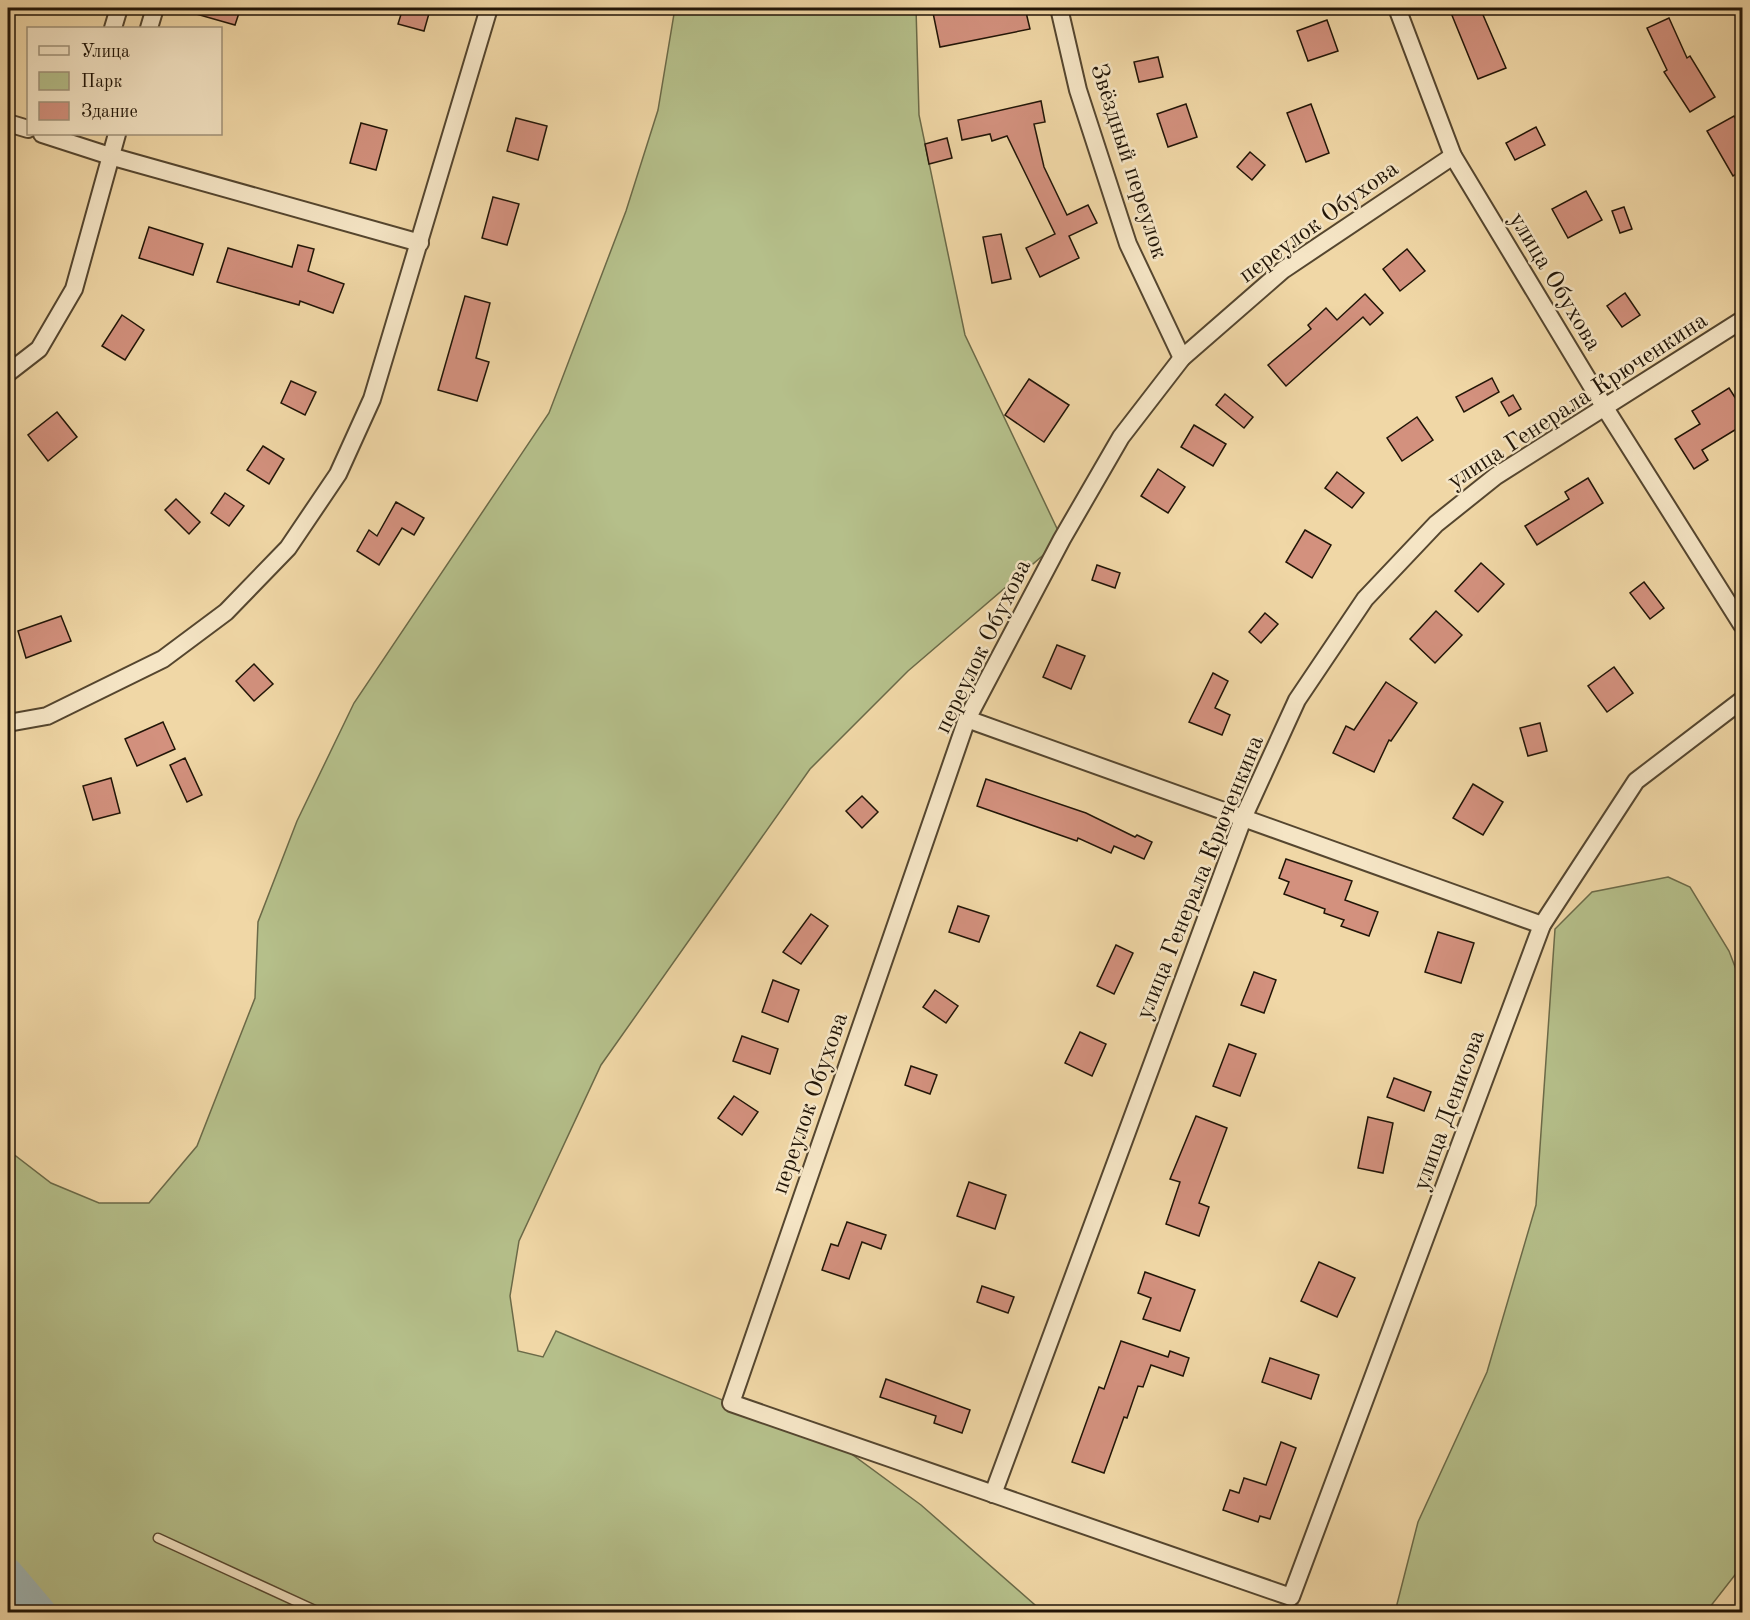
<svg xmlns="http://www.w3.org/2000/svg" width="1750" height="1620" viewBox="0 0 1750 1620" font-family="'Old Standard TT',serif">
	<rect width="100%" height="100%" fill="#f0d7a6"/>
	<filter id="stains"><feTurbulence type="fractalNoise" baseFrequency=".00333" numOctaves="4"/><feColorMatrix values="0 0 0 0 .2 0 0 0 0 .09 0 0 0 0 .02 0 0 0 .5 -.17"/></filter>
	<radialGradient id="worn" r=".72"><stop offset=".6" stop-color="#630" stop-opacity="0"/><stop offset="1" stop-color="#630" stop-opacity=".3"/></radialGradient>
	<g fill="#b5bf8a" stroke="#6b6a48" stroke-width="1.5">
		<polygon points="675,8 916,8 919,115 965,335 1062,539 908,671 810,769 601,1065 519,1241 510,1296 518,1351 543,1357 556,1331 850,1453 921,1505 1043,1612 8,1612 8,1150 51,1183 99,1203 149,1203 197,1146 255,998 258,922 297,821 354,703 549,413 626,211 658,110"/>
		<polygon points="1668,877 1690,887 1729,951 1742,985 1742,1566 1706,1612 1395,1612 1418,1522 1487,1372 1536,1205 1555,929 1592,892"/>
	</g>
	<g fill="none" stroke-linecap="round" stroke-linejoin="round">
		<polyline stroke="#a0b6b4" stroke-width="30" points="8,1573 41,1612"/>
	</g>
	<g fill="#d3917e" stroke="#211507" stroke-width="1.5">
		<polygon points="189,8 231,8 240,10 235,25 189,12"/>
		<polygon points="403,8 430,10 424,31 398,24"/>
		<polygon points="932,8 1025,8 1030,29 940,47"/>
		<polygon points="1449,8 1480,8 1506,68 1478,79"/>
		<polygon points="1669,18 1687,58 1690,56 1715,97 1690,112 1664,72 1667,70 1647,28"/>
		<polygon points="1327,20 1338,51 1308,61 1297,31"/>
		<polygon points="1158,57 1163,77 1139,82 1134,62"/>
		<polygon points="1041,101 1045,122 1034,124 1044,167 1067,215 1088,205 1097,223 1069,236 1079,258 1040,277 1026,248 1055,234 1007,136 992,141 990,134 962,140 958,120"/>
		<polygon points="1186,104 1197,137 1168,147 1157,114"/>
		<polygon points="1311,104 1329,153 1306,162 1287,113"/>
		<polygon points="1734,116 1743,130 1743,170 1733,176 1707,131"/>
		<polygon points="516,118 547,126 538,160 507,151"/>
		<polygon points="361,123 387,130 376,170 350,163"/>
		<polygon points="1536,127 1545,145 1515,160 1506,143"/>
		<polygon points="947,138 952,158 929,164 925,144"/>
		<polygon points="1250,152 1265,165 1252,180 1237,167"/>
		<polygon points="1586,191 1602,220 1568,238 1552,209"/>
		<polygon points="493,197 519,204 507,245 482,238"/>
		<polygon points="1624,207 1632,229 1620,233 1612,211"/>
		<polygon points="149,227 203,244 193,275 139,258"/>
		<polygon points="1001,234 1011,279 992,283 983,237"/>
		<polygon points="298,245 314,249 308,271 344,284 333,313 300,301 299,305 217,282 228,248 292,267"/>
		<polygon points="1407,249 1425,271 1400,291 1383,269"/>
		<polygon points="1625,293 1640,315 1622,327 1607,306"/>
		<polygon points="1365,294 1383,313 1370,325 1363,317 1286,386 1268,365 1311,329 1308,325 1326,308 1337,320"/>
		<polygon points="465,296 490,303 476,358 489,362 477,401 438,390"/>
		<polygon points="122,315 144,330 125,360 102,346"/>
		<polygon points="1492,378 1499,392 1464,412 1456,397"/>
		<polygon points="1029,379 1069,405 1044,442 1005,415"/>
		<polygon points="291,381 316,392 305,415 281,403"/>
		<polygon points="1729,388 1743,410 1743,425 1702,450 1708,460 1694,469 1675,439 1700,424 1692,411"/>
		<polygon points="1225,394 1253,417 1244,428 1216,405"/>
		<polygon points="1513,395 1521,409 1509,416 1501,402"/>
		<polygon points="57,412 77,437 48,461 28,435"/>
		<polygon points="1417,417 1433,440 1402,461 1387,438"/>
		<polygon points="1194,425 1226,444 1213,466 1181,447"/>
		<polygon points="263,446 284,459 269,484 247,470"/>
		<polygon points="1158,469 1185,487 1168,513 1141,496"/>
		<polygon points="1337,472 1364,493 1352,508 1325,488"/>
		<polygon points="1588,478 1603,503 1537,545 1525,526 1569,499 1565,492"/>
		<polygon points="225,493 244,506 229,526 211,513"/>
		<polygon points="176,499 200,522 189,534 165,510"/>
		<polygon points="396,502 424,518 414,535 402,528 379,565 357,551 369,530 377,536"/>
		<polygon points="1305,530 1331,545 1312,578 1286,562"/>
		<polygon points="1481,563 1504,584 1478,612 1455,591"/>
		<polygon points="1097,565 1120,573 1115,588 1092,580"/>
		<polygon points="1644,582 1664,608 1650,619 1630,593"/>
		<polygon points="1436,611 1462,635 1435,663 1410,639"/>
		<polygon points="1265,613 1278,624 1261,643 1249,632"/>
		<polygon points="61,616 71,641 26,658 18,631"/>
		<polygon points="1057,645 1085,656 1071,689 1043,677"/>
		<polygon points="254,664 273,684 254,701 236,681"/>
		<polygon points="1614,667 1633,693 1607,712 1588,686"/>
		<polygon points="1213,673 1228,681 1215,708 1230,715 1222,735 1189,722"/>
		<polygon points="1386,682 1417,703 1391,741 1389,740 1374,772 1333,753 1346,726 1354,730"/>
		<polygon points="163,722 175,749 137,766 125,739"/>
		<polygon points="1540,723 1547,751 1528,756 1520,728"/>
		<polygon points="185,758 202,795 187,802 170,765"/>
		<polygon points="111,778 120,813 93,820 83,786"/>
		<polygon points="986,779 1086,813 1135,837 1137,835 1152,842 1144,859 1114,846 1111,853 1078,838 1077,841 977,806"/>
		<polygon points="1473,784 1503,802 1483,835 1453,818"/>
		<polygon points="862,796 878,812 862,828 846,811"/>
		<polygon points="1286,859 1352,881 1345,900 1378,912 1369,936 1341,926 1344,920 1324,913 1325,909 1284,894 1289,882 1279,878"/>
		<polygon points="958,906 989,916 979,942 949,932"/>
		<polygon points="811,914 828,926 801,964 783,952"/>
		<polygon points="1438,932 1474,943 1461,983 1425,972"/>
		<polygon points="1116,945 1133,953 1114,994 1097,986"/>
		<polygon points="1254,972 1276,980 1264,1013 1241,1005"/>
		<polygon points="773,980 799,990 788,1022 762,1012"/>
		<polygon points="935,990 958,1006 946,1023 923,1007"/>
		<polygon points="1080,1032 1106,1044 1092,1076 1065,1063"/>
		<polygon points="742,1036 778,1049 770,1074 733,1061"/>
		<polygon points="1229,1044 1256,1054 1240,1096 1213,1086"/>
		<polygon points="911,1066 937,1075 930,1094 905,1085"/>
		<polygon points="1394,1078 1431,1092 1424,1111 1387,1097"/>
		<polygon points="734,1096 758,1112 742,1135 718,1118"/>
		<polygon points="1196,1116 1227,1128 1199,1203 1209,1207 1199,1236 1166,1224 1180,1182 1170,1179"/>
		<polygon points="1368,1117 1393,1123 1383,1173 1358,1168"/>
		<polygon points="969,1182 1006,1195 995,1229 957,1216"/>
		<polygon points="847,1222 886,1235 881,1249 862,1242 849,1279 822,1270 831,1244 838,1246"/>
		<polygon points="1319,1262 1355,1278 1337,1317 1301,1301"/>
		<polygon points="1145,1272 1195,1290 1180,1331 1143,1319 1151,1298 1138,1293"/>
		<polygon points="982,1286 1014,1297 1008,1313 977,1302"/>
		<polygon points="1121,1341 1168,1357 1170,1351 1189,1358 1183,1376 1151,1365 1143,1387 1138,1386 1127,1418 1124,1417 1104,1473 1072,1462 1099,1387 1104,1389"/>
		<polygon points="1270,1358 1319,1375 1311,1399 1262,1382"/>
		<polygon points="886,1379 970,1410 962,1433 934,1423 936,1416 880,1397"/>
		<polygon points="1281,1442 1296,1448 1270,1519 1260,1516 1258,1522 1223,1510 1230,1490 1239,1493 1244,1478 1266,1485"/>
	</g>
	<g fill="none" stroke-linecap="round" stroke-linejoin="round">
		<defs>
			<polyline id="service" points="158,1538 319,1612"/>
			<g id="minor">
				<polyline points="1059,8 1078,90 1128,244 1182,358"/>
				<polyline points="1397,8 1453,156 1605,408 1742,625"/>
				<polyline points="1741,8 1742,9"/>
				<polyline points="113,28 119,8"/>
				<polyline points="149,28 155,8"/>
				<polyline points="8,123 28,129"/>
				<polyline points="42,134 110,156 420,243"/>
				<polyline points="1453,156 1283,270 1182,358 1121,437 1062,539 967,719 731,1403 1291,1597 1542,925 1636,781 1742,700"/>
				<polyline points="8,373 39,349 74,289 117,134"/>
				<polyline points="967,719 1542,925"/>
				<polyline points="8,723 47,716 163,659 226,612 288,548 338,474 372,399 489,8"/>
				<polyline points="993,1494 1244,816 1297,700 1365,599 1436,524 1496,476 1742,320"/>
			</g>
		</defs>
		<use href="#service" stroke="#55462f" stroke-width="11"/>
		<use href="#minor" stroke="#55462f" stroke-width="20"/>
		<use href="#service" stroke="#f5e5c5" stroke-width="8"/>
		<use href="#minor" stroke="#f5e5c5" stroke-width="16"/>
	</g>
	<g text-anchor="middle" stroke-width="5" stroke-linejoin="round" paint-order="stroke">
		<g font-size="24" fill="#211507" stroke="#f5e5c5">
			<text transform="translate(1130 161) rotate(72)" y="8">Звёздный переулок</text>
			<text transform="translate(1318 221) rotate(-36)" y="8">переулок Обухова</text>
			<text transform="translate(1556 281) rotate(59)" y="8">улица Обухова</text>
			<text transform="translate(1577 400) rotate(-33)" y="8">улица Генерала Крюченкина</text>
			<text transform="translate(982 646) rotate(-64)" y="8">переулок Обухова</text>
			<text transform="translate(1199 877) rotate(-68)" y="8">улица Генерала Крюченкина</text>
			<text transform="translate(809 1103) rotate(-71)" y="8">переулок Обухова</text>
			<text transform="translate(1448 1110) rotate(-70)" y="8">улица Денисова</text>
		</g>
	</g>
	<rect width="1750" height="1620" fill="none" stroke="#f0d7a6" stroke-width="30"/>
	<rect x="9" y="9" width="1732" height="1602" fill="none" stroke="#211507" stroke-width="3"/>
	<rect x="15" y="15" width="1720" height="1590" fill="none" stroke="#211507" stroke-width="1.5"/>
	<rect x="27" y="27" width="195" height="108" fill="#f5e5c5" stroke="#a09279" stroke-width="1.5"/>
	<rect x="39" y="46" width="30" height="9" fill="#f5e5c5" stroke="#a09279" stroke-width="1.5"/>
	<text x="81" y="57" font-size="18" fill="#211507">Улица</text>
	<rect x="39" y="72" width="30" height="18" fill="#b5bf8a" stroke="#a09279" stroke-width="1.5"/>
	<text x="81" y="87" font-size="18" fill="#211507">Парк</text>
	<rect x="39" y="102" width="30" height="18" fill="#d3917e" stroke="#a09279" stroke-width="1.5"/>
	<text x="81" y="117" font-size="18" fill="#211507">Здание</text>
	<rect width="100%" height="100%" filter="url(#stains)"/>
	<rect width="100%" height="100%" fill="url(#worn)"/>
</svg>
